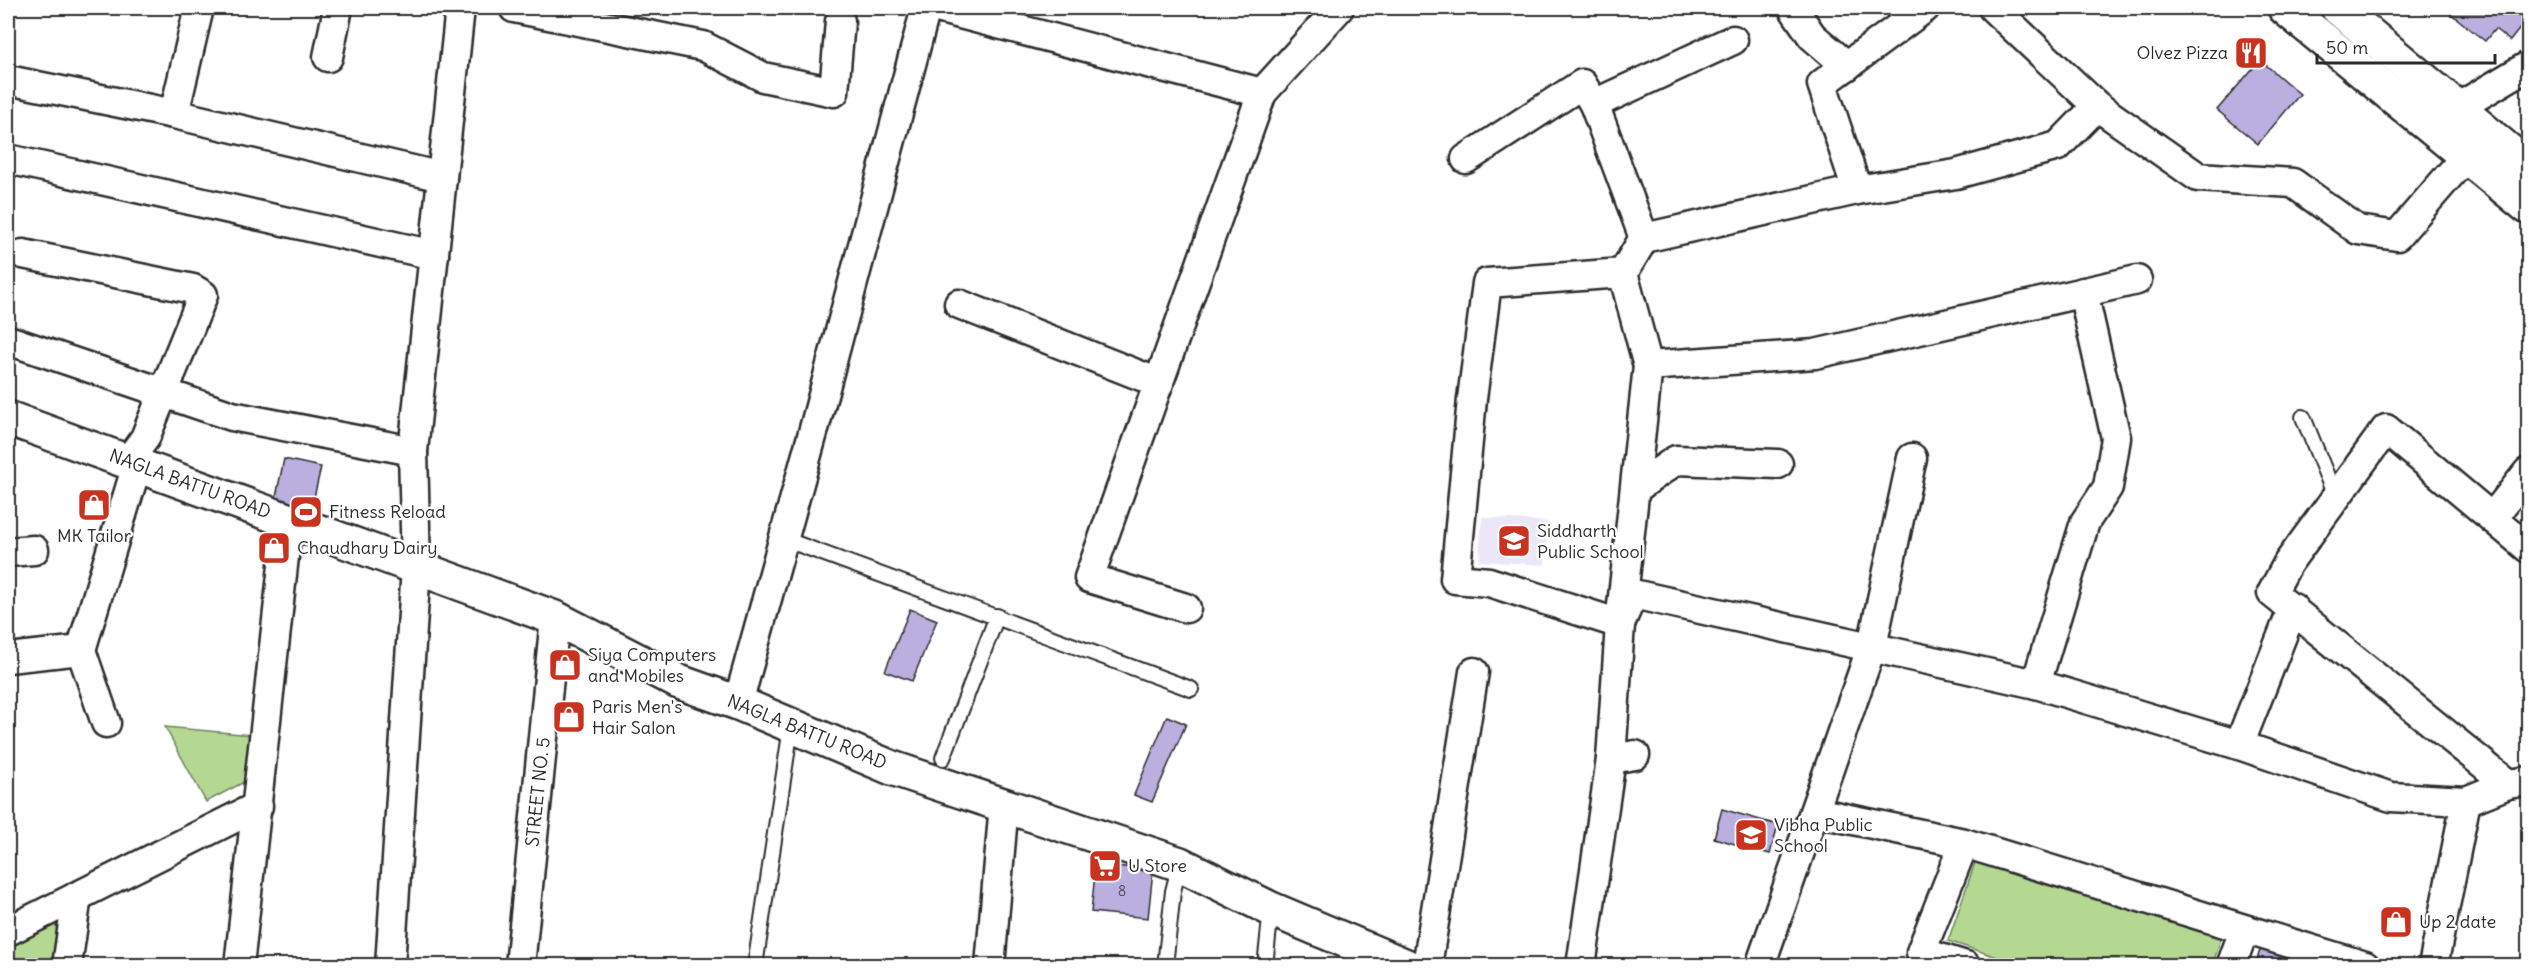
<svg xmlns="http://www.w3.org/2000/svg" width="2536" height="973" viewBox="0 0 2536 973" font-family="Delius,sans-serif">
	<rect width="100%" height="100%" fill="#fff"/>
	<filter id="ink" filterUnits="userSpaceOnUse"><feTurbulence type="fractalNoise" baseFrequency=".0167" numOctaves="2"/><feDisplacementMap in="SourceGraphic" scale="12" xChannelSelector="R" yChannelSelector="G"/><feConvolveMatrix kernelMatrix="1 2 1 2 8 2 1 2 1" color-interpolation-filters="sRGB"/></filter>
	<g filter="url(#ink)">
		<polygon fill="#ebe7f6" points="1482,517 1548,522 1545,565 1479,561"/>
		<g fill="#b4d892" stroke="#70825e" stroke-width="1.5">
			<polygon points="165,727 252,735 248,780 206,802"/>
			<polygon points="1977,857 2221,939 2212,966 2022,965 1948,941"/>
			<polygon points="59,921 52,965 8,966 8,946"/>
		</g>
		<g fill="#bbafe0" stroke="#2b2b2b" stroke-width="1.5">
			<polygon points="2446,8 2528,8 2528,18 2510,41 2495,29 2485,41 2445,9"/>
			<polygon points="2260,60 2300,94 2258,144 2217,110"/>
			<polygon points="284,459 321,467 309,519 273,511"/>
			<polygon points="910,609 937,620 912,681 885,671"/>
			<polygon points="1167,716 1186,724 1152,802 1134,795"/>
			<polygon points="1722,809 1778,825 1770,854 1714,838"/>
			<polygon points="1096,864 1153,870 1148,918 1091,912"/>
			<polygon points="2262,944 2299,956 2296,966 2255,966"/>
		</g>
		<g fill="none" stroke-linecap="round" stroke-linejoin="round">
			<defs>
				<g id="lane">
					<polyline points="2303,417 2335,496"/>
					<polyline points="784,539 1191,689"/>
					<polyline points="943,758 997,616"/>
					<polyline points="755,966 791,727"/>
					<polyline points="1165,966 1173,891 1180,864"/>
					<polyline points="1265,966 1271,909"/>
				</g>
				<g id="street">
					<polyline points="514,8 703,46 763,77 834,92 840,21"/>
					<polyline points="937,8 1262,93"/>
					<polyline points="1793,8 1812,36 1847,66"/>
					<polyline points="1925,8 1822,84 1857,190 1644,238 1623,273 1487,283 1472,399 1455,579 1489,582 1620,624 1633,594 2036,684 2239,745 2391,797 2466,801 2508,784 2528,781"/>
					<polyline points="1993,8 2097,106 2198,177 2293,183 2358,230 2397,236 2466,156"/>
					<polyline points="328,57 338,8"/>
					<polyline points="8,80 174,114 442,177"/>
					<polyline points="2457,108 2528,66"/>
					<polyline points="174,114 199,8"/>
					<polyline points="8,159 434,255"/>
					<polyline points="1466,159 1582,84 1594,104"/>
					<polyline points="1857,190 1956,174 2058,146 2097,106"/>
					<polyline points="1644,238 1594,104 1733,40"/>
					<polyline points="23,254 193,289 203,295 145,438 128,461"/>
					<polyline points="959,304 1159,383"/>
					<polyline points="8,340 232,416 413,451"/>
					<polyline points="1648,366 1815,354 2137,280"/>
					<polyline points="1635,489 1676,460 1778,464"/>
					<polyline points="2492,518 2528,472"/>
					<polyline points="8,552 34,550"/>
					<polyline points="1186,608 1089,578 1262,93 1339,8"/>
					<polyline points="81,650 106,723"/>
					<polyline points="8,658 81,650 137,465"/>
					<polyline points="2036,684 2085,522 2108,487 2116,438 2083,292"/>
					<polyline points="738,703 814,429 926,8"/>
					<polyline points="2239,745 2293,608"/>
					<polyline points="1611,759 1635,755"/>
					<polyline points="2508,784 2272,593 2288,563 2386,429 2528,548"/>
					<polyline points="1815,812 1964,843 2365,966"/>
					<polyline points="1964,843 1921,952 1966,966"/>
					<polyline points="8,931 258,806"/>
					<polyline points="67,966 77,896"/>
					<polyline points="239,966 288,520"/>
					<polyline points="390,966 416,567 413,451 460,8"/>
					<polyline points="520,966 555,618"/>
					<polyline points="990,966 1004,804"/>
					<polyline points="1427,966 1474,672"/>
					<polyline points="1581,966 1611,759 1620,624 1648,366 1623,273"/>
					<polyline points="1760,966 1872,646 1912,458"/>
					<polyline points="2231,966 2244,930"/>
					<polyline points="2433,966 2466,801"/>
				</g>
				<polyline id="secondary" points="8,418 555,618 679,682 738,703 892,768 1180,864 1271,909 1406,966"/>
				<g id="highway">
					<polyline points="2285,8 2528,207"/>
					<polyline points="2338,8 2528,167"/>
				</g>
			</defs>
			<use href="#lane" stroke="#2b2b2b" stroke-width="18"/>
			<use href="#street" stroke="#2b2b2b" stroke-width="33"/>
			<use href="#secondary" stroke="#2b2b2b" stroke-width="38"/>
			<use href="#highway" stroke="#2b2b2b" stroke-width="38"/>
			<use href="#lane" stroke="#fff" stroke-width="14"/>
			<use href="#street" stroke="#fff" stroke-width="28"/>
			<use href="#secondary" stroke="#fff" stroke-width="33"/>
			<use href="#highway" stroke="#fff" stroke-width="33"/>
		</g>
	</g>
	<defs>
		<symbol id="restaurant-square" viewBox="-11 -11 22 22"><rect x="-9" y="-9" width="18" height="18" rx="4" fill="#c8321e" stroke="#fff"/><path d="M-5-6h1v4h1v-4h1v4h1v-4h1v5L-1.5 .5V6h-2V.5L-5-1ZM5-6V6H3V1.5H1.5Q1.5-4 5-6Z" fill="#fff"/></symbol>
		<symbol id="shop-square" viewBox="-11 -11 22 22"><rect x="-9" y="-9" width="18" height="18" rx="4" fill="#c8321e" stroke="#fff"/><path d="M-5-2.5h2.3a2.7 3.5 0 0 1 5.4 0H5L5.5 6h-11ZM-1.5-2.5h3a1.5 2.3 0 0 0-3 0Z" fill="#fff"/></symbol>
		<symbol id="stadium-square" viewBox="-11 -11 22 22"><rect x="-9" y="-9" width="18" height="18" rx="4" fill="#c8321e" stroke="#fff"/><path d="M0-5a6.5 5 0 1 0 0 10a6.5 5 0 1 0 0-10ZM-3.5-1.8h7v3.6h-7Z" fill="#fff"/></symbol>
		<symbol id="school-square" viewBox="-11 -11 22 22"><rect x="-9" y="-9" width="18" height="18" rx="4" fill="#c8321e" stroke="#fff"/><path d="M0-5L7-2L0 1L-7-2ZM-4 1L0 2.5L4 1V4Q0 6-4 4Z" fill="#fff"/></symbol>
		<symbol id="supermarket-square" viewBox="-11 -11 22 22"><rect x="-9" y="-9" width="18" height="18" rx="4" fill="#c8321e" stroke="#fff"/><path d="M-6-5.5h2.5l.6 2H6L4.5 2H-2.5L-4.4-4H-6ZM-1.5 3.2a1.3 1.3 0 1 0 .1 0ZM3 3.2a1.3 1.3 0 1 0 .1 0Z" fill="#fff"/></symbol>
	</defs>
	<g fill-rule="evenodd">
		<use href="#restaurant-square" x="2232" y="34" width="38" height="38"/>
		<use href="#shop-square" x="75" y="486" width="38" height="38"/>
		<use href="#stadium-square" x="287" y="493" width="38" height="38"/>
		<use href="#school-square" x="1495" y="522" width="38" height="38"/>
		<use href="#shop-square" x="255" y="529" width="38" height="38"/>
		<use href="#shop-square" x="546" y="646" width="38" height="38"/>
		<use href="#shop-square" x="550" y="698" width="38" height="38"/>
		<use href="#school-square" x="1732" y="816" width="38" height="38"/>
		<use href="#supermarket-square" x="1086" y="847" width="38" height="38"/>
		<use href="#shop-square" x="2377" y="903" width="38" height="38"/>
	</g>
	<g text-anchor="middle" stroke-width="4.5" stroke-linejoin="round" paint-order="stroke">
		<g font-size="15" fill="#4f4c58">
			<text x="1122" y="896">8</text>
		</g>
		<g font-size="18" fill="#2b2b2b" stroke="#fff" text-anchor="start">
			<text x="2228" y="59" text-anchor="end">Olvez Pizza</text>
			<text x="329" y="518">Fitness Reload</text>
			<text x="1537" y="537">Siddharth<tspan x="1537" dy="21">Public School</tspan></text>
			<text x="94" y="542" text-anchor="middle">MK Tailor</text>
			<text x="297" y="554">Chaudhary Dairy</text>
			<text x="588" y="661">Siya Computers<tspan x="588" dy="21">and Mobiles</tspan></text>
			<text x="592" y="713">Paris Men's<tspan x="592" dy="21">Hair Salon</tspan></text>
			<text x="1774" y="831">Vibha Public<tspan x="1774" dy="21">School</tspan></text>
			<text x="1128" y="872">U Store</text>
			<text x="2419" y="928">Up 2 date</text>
		</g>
		<g font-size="18" fill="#2b2b2b" stroke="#fff">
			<text transform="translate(190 484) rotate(20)" y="6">NAGLA BATTU ROAD</text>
			<text transform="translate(807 732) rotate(22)" y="6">NAGLA BATTU ROAD</text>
			<text transform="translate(538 792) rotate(-84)" y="6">STREET NO. 5</text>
		</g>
	</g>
	<rect width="2536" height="973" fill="none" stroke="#fff" stroke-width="30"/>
	<rect x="15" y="15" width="2506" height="943" fill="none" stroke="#2b2b2b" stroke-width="2" filter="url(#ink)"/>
	<path d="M2317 54v9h178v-9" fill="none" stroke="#2b2b2b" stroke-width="3"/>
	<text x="2326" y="54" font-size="18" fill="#2b2b2b" stroke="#ffffff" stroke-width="4.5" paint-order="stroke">50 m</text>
</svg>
